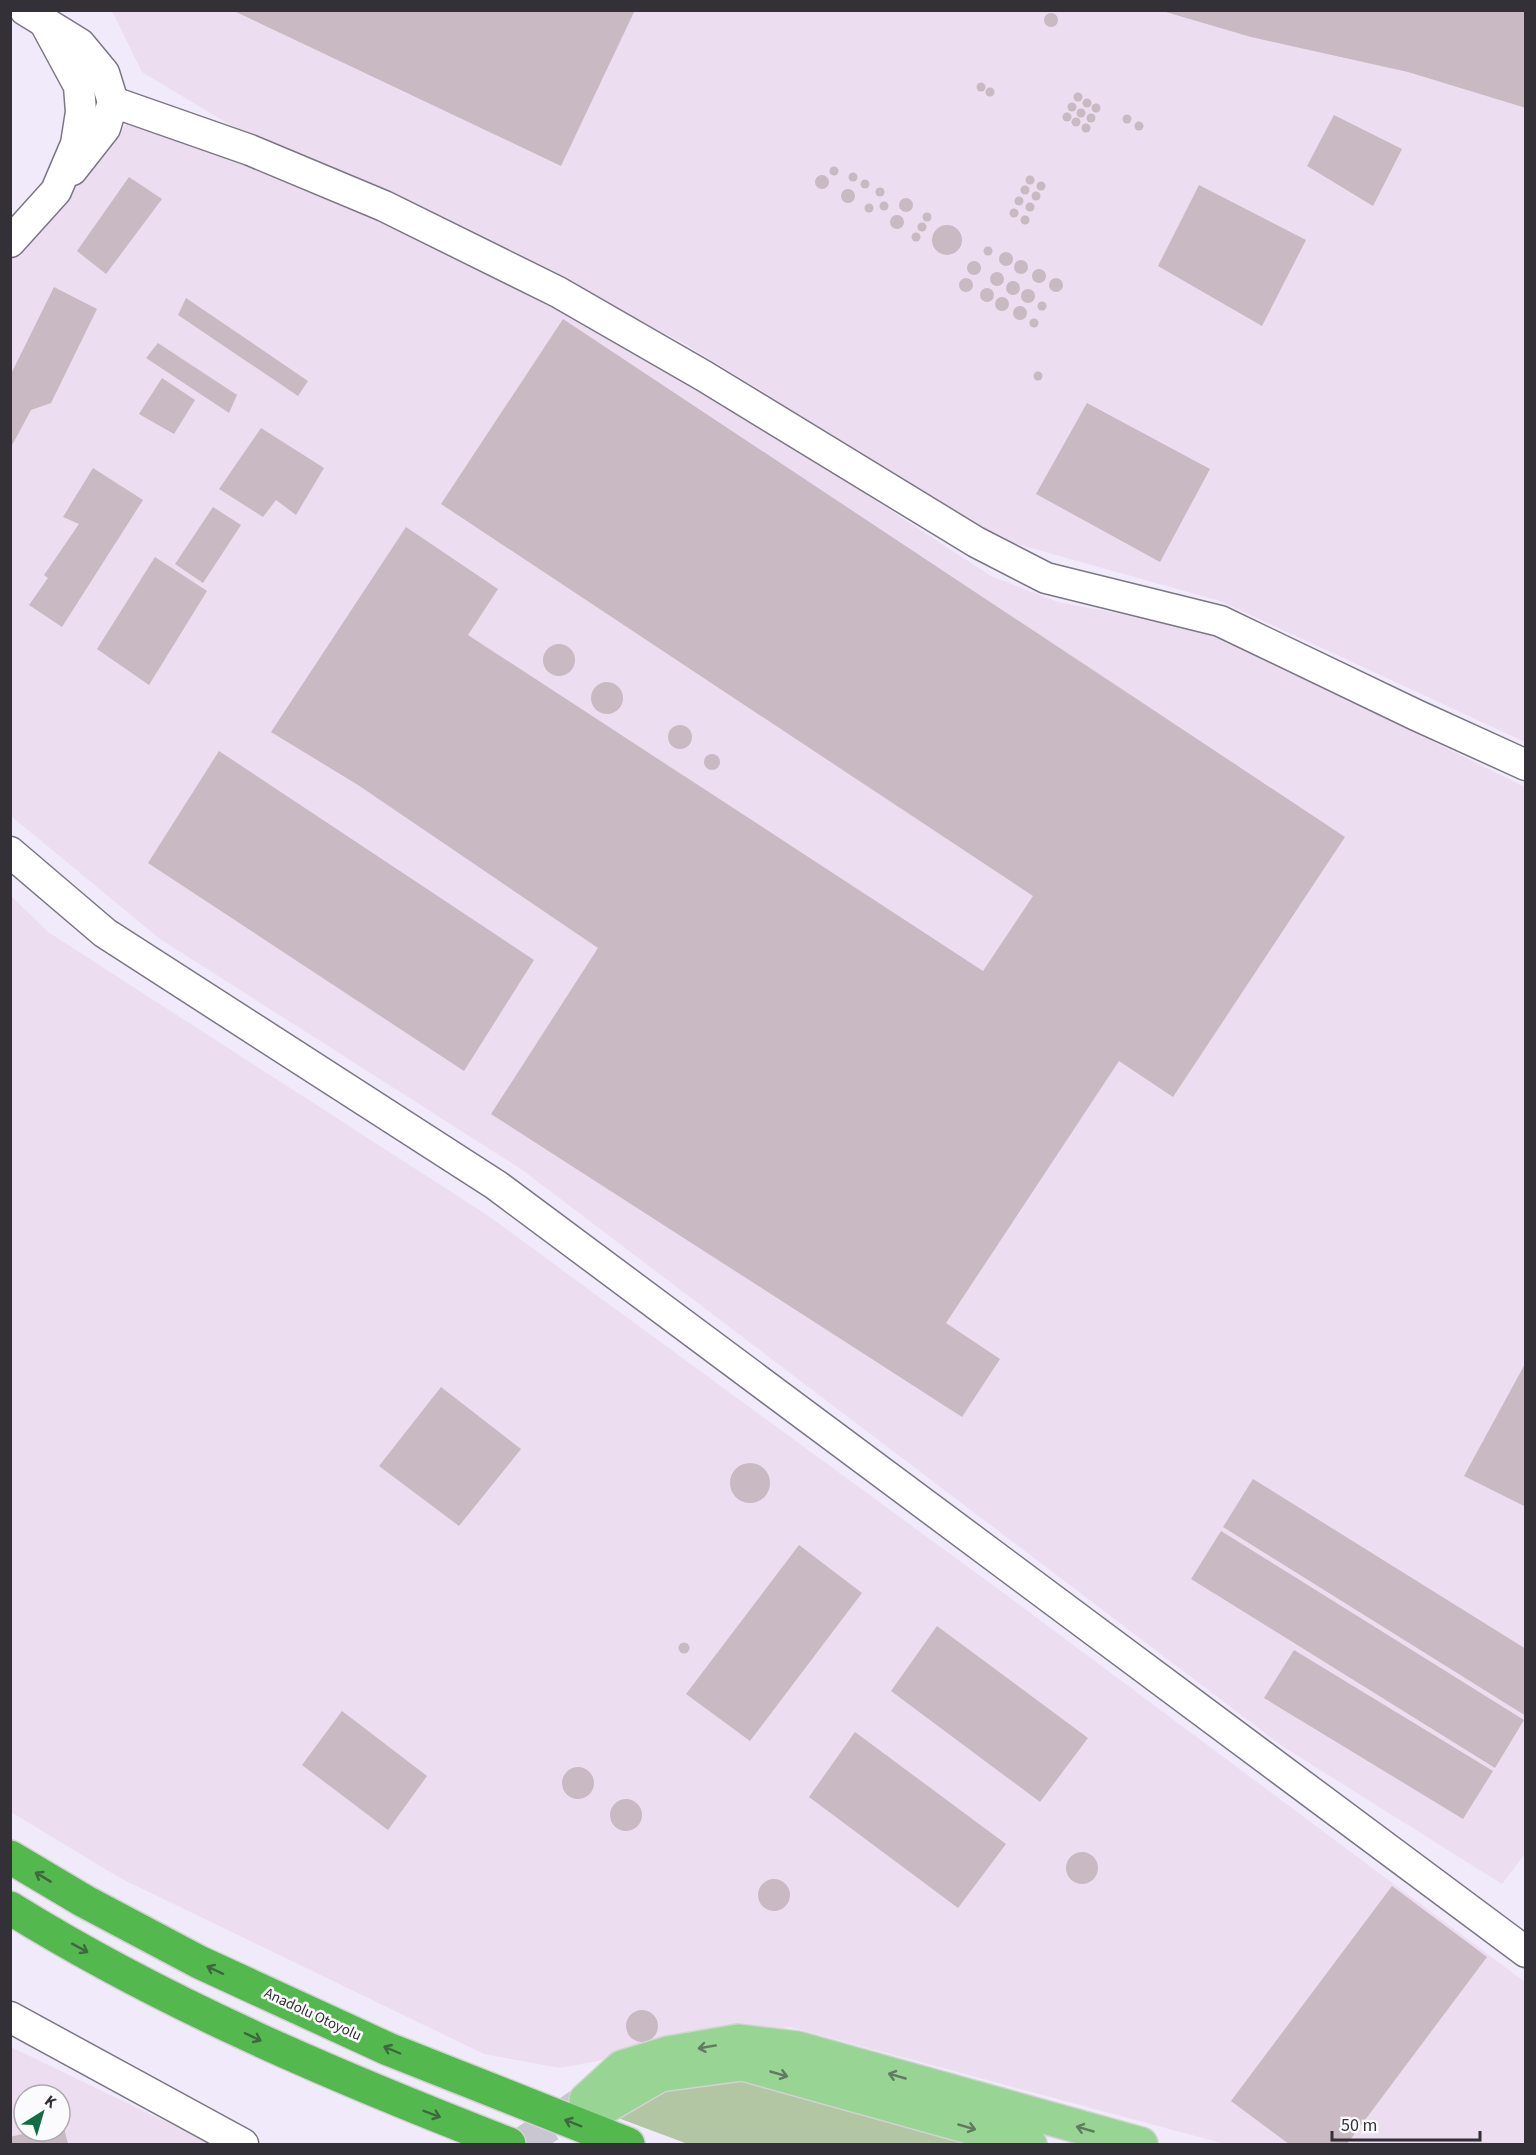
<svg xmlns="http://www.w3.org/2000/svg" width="1536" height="2155" viewBox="0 0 1536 2155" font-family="'Source Sans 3',sans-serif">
	<rect width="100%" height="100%" fill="#f0eafa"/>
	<g fill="#edddf0" fill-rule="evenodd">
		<polygon points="112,11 1525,11 1525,742 1220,601 1003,540 683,343 502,250 227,123 142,72"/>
		<polygon points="130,120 333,199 526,285 754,421 991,576 1058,602 1206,630 1525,787 1525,1854 1502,1884 1282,1746 521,1169 160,939 11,816 11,256"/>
		<polygon points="10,895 48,932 487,1215 1009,1597 1525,1982 1525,2144 1225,2144 790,2027 679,2040 628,2055 560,2068 484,2054 120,1878 11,1812"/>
		<path d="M11 2047 212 2144H11ZM24 2095H60V2131H24Z"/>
	</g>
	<polygon fill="#b2c6a3" points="741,2078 982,2144 688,2144 610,2115 655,2091"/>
	<g fill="#c9b9c2">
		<polygon points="232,10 635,10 561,166"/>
		<polygon points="1159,10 1526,10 1526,108 1408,72 1251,37"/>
		<circle cx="1051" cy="20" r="7"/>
		<circle cx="981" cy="87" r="4.5"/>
		<circle cx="990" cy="92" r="4.5"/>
		<circle cx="1078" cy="97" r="4.5"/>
		<circle cx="1087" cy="103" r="4.5"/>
		<circle cx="1072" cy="107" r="4.5"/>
		<circle cx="1096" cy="108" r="4.5"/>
		<circle cx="1081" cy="113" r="4.5"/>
		<circle cx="1067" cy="117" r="4.5"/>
		<circle cx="1091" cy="118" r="4.5"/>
		<circle cx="1127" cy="119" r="4.5"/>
		<polygon points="1334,115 1402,149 1373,206 1307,166"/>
		<circle cx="1076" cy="122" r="4.5"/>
		<circle cx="1139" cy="126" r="4.5"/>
		<circle cx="1086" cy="128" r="4.5"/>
		<circle cx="834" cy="171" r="4.5"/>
		<circle cx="853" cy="177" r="4.5"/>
		<circle cx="822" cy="182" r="7"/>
		<circle cx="1030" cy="180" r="4.5"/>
		<polygon points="129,177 162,199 106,274 77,251"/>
		<circle cx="865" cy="184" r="4.5"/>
		<circle cx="1041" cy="186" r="4.5"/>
		<polygon points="1199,185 1306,240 1262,326 1158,266"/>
		<circle cx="1025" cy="190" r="4.5"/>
		<circle cx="880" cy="192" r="4.5"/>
		<circle cx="848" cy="196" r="7"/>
		<circle cx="1036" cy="196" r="4.5"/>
		<circle cx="1019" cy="201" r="4.5"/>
		<circle cx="906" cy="205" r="7"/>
		<circle cx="884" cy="206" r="4.5"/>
		<circle cx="1030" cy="207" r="4.5"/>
		<circle cx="869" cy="208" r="4.5"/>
		<circle cx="1014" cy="213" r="4.5"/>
		<circle cx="927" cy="217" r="4.5"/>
		<circle cx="897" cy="222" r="7"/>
		<circle cx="1025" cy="220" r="4.5"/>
		<circle cx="922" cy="227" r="4.5"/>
		<circle cx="947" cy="240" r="15"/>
		<circle cx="916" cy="237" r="4.5"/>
		<circle cx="988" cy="251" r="4.5"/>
		<circle cx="1006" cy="259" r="7"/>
		<circle cx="1021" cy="267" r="7"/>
		<circle cx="974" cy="268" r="7"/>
		<circle cx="1039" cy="276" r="7"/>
		<circle cx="997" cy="279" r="7"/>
		<circle cx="966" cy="285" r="7"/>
		<circle cx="1056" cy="285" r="7"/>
		<circle cx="1013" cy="288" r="7"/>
		<polygon points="54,287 97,309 51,403 31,410 10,449 10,376"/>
		<circle cx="987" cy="295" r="7"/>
		<circle cx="1028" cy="296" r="7"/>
		<circle cx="1002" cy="304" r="7"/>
		<polygon points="186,298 308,381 298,396 178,315"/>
		<circle cx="1042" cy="306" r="4.5"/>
		<circle cx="1020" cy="313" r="7"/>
		<circle cx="1034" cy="323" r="4.5"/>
		<polygon points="563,319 1345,837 1173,1097 1119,1061 946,1323 1000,1359 962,1417 491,1114 598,948 358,785 271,732 406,527 498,589 468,635 983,971 1033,896 441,504"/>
		<polygon points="158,343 237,395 229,413 146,358"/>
		<circle cx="1038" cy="376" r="4.5"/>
		<polygon points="162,378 195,400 174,434 139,414"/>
		<polygon points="1087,403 1210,469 1160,562 1036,494"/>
		<polygon points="261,428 324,468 296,515 276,500 263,517 219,489"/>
		<polygon points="93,468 143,500 62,627 29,605 48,578 44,575 79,524 63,517"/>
		<polygon points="213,507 241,525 203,583 175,564"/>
		<polygon points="155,557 207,591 149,685 97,649"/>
		<circle cx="559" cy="660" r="16"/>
		<circle cx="607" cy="698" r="16"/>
		<circle cx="680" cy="737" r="12"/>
		<polygon points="219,751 534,960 464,1071 148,863"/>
		<circle cx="712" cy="762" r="8"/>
		<polygon points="1526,1362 1526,1507 1464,1476"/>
		<polygon points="441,1387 521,1449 459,1526 379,1466"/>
		<circle cx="750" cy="1483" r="20"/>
		<polygon points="1253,1479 1526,1649 1526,1716 1223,1527"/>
		<polygon points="1221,1531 1524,1720 1495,1768 1191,1579"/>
		<polygon points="799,1545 862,1593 750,1741 686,1694"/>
		<polygon points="937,1626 1088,1738 1040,1802 891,1691"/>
		<circle cx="684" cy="1648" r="5.5"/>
		<polygon points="1294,1650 1493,1771 1463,1819 1264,1698"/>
		<polygon points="342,1711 427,1776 388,1830 302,1765"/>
		<polygon points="855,1732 1006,1844 958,1908 809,1797"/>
		<circle cx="578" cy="1783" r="16"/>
		<circle cx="626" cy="1815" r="16"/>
		<circle cx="1082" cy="1868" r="16"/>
		<circle cx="774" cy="1895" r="16"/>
		<polygon points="1392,1886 1487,1957 1347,2144 1289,2144 1231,2101"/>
		<circle cx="642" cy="2026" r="16"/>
		<polygon points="60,2124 63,2124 68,2144 10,2144 10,2137 34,2131 60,2131"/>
	</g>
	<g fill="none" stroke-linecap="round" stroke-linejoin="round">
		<polyline stroke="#cac5d3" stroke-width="33" stroke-dasharray="33 16" stroke-linecap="butt" points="522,2144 582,2103"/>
		<defs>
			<g id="minor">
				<polyline points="25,10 80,44 104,73 113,102 105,128 72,170"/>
				<polyline points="113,102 250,150 384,206 558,292 704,376 976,542 1046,578 1220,621 1416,715 1526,765"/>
				<polyline points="10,242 56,191 76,144 81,112 79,86 46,25"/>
				<polyline points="10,852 105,933 496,1185 1526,1952"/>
				<polyline points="10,2017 243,2144"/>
			</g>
			<g id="major">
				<polyline points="586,2100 622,2067 668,2053 738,2041 797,2048 1141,2144"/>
				<polyline points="605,2107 660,2075 743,2064 1030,2144"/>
			</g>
			<g id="highway">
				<polyline points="10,1857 84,1901 199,1962 388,2049 628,2144"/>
				<path d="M10 1908C166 2005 339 2078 509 2144"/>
			</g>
		</defs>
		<use href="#minor" stroke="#7b7684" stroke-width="33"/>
		<use href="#major" stroke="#d2d2d3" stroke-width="36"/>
		<use href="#highway" stroke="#d2d2d3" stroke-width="36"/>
		<use href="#minor" stroke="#fff" stroke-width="30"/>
		<use href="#major" stroke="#98d595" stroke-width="33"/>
		<use href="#highway" stroke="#53b94e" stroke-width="33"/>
	</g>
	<defs><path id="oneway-shaft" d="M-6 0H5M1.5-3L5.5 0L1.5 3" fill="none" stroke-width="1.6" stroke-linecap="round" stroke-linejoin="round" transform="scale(1.5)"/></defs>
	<g stroke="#406740">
		<use href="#oneway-shaft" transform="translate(43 1877) rotate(-149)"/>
		<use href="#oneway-shaft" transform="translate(80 1948) rotate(29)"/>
		<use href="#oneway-shaft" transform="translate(215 1970) rotate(-155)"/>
		<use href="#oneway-shaft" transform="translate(253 2037) rotate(25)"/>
		<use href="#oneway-shaft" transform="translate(392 2050) rotate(-157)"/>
		<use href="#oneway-shaft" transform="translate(432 2114) rotate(21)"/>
		<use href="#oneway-shaft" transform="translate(573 2123) rotate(-158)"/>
	</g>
	<g stroke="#607b61">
		<use href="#oneway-shaft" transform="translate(707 2047) rotate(170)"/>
		<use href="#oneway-shaft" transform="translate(779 2074) rotate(16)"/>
		<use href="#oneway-shaft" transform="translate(897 2076) rotate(-164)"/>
		<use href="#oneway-shaft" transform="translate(967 2127) rotate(16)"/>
		<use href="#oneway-shaft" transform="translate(1085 2129) rotate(-164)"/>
	</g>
	<g text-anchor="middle" stroke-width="5" stroke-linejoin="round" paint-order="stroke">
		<g font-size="15" fill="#333137" stroke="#fbfafd">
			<text transform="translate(313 2014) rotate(25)" y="5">Anadolu Otoyolu</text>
		</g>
	</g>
	<rect width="1536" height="2155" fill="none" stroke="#333137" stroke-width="24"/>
	<g transform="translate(42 2113) rotate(37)"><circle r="28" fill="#fbfafd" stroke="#abaaae" stroke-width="1.5"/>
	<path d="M0-4.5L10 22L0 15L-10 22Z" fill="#116e42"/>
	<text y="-9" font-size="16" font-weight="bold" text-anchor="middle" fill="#333137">K</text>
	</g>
	<path d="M1332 2131v9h148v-9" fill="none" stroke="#333137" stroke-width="3"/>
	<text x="1341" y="2131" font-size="18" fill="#333137" stroke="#fbfafd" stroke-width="4.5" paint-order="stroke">50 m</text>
</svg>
